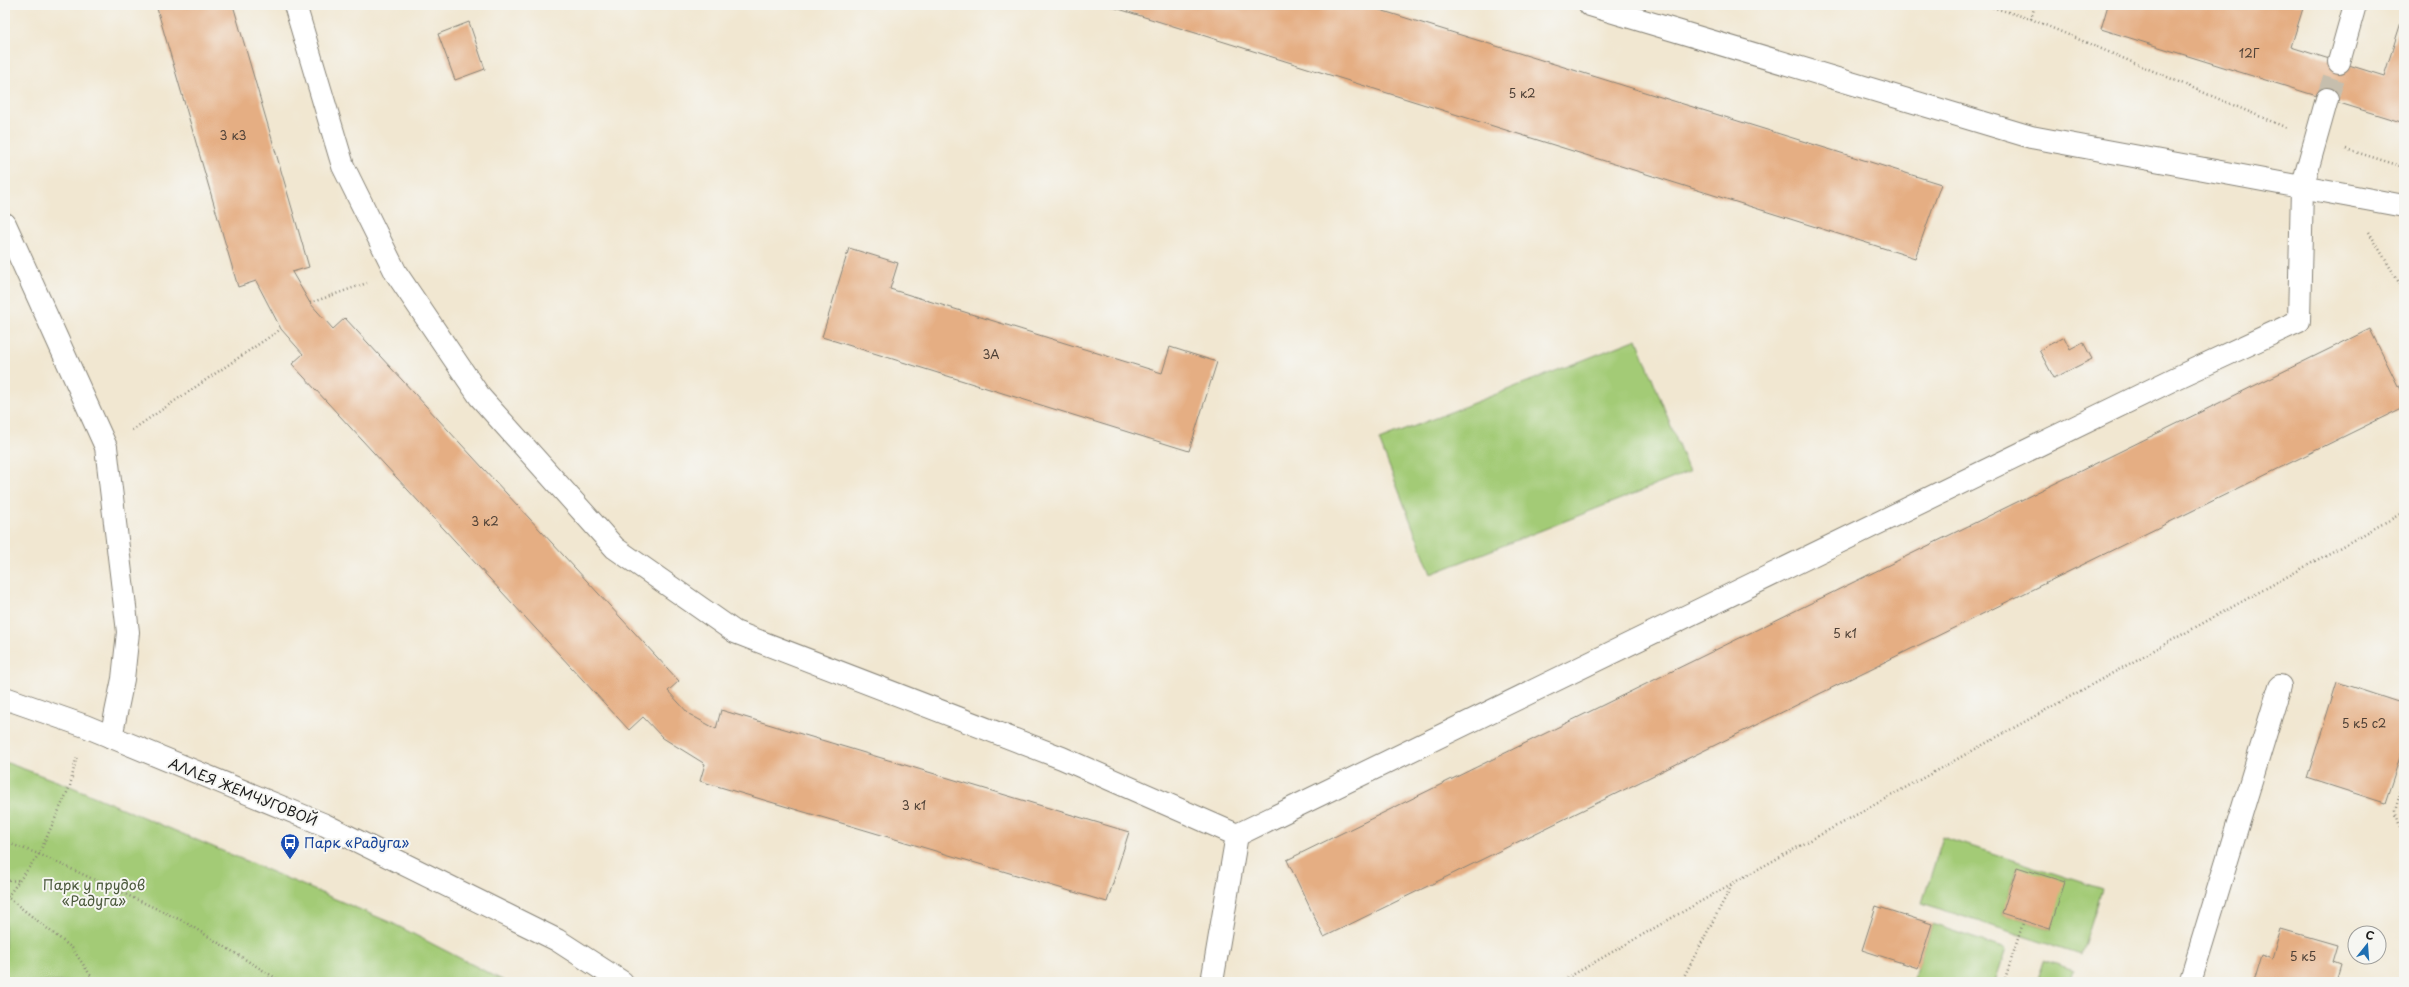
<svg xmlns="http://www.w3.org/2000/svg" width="2409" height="987" viewBox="0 0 2409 987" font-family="'Playpen Sans',sans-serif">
	<rect width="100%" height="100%" fill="#f6f6f2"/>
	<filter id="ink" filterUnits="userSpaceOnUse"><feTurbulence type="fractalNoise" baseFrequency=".025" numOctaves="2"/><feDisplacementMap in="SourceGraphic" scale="8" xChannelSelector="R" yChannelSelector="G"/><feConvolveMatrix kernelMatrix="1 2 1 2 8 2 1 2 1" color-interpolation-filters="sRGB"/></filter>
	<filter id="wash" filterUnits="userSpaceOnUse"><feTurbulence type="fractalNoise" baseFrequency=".012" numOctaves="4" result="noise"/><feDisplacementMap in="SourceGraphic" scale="16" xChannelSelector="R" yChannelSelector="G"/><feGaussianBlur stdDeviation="0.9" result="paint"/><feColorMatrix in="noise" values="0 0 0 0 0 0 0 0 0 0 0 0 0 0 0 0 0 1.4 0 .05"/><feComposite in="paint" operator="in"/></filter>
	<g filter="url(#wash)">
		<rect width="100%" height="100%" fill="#f1e7d1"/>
		<g fill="#a3cb76" stroke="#607449" fill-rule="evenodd">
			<polygon points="1637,339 1689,472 1431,574 1379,440"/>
			<polygon points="5,762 70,786 394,924 506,982 5,982"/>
			<path d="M1943 837 2102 889 2081 955 1922 903ZM2017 867 2050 929 2002 914Z"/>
			<polygon points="1932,924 2006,949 1995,982 1913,982"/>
			<polygon points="2044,960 2074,970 2070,982 2037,982"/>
		</g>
		<g id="blocks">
			<g fill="#e5ae83">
				<polygon points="156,5 233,5 309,267 292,272 310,303 333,329 345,318 679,681 668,691 689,714 716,729 721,710 1129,832 1107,902 700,781 705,764 663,738 643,717 629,730 292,364 303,354 281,329 256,281 238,287"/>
				<polygon points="1106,5 1364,5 1941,184 1915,258"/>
				<polygon points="2108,5 2304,5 2291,47 2384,76 2404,13 2404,123 2101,29"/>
				<polygon points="469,22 485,69 455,80 438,34"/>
				<polygon points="849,248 898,263 890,289 1162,373 1170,347 1217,362 1189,451 822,337"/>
				<polygon points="2370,329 2404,398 2404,407 1324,937 1287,860"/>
				<polygon points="2064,337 2070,349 2083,342 2092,359 2054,378 2039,350"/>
				<polygon points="2337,682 2404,704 2404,745 2385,803 2307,778"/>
				<polygon points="2017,867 2065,882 2050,929 2002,914"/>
				<polygon points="1876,906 1932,924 1918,968 1862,950"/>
				<polygon points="2281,929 2337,945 2332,962 2340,965 2335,982 2253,982 2261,955 2272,959"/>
			</g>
		</g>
	</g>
	<g filter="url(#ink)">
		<use href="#blocks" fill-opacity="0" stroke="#868276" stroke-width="1"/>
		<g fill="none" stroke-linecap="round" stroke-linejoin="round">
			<polyline stroke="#c6bead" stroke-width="22" stroke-dasharray="22 11" stroke-linecap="butt" points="2327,99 2339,62"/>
			<defs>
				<g id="minor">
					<polyline points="295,5 343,166 396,273 480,397 615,548 735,632 1062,758 1237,835 1212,982"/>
					<polyline points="1590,5 2031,137 2404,206"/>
					<polyline points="2339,62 2355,5"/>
					<polyline points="5,224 106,447 128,632 123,679 111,737"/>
					<polyline points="5,698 85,726 325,825 557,940 622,982"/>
					<polyline points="1237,835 2174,379 2299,321 2302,188 2327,99"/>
					<polyline points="2190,982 2280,686"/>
				</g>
			</defs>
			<use href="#minor" stroke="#868276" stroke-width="24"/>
			<g stroke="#868276" stroke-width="2.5" stroke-dasharray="1 3" stroke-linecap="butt">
				<polyline points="1985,5 2031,19 2287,128"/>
				<polyline points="2031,19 2035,5"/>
				<polyline points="2346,149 2404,167"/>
				<polyline points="2369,232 2404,291"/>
				<polyline points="310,303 367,283"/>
				<polyline points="132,430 281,329"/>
				<polyline points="2404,780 2395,811 2404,839"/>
				<polyline points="5,842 39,854 183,921 282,982"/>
				<polyline points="5,881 20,880"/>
				<polyline points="6,896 72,948 95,982"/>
				<polyline points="5,900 39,854 70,786 77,755"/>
				<polyline points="268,982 270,975"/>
				<polyline points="1560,982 1733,883 2404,512"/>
				<polyline points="1681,982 1733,883"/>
				<polyline points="2004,982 2024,920"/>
			</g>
			<use href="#minor" stroke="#fff" stroke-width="22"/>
		</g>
	</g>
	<defs>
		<symbol id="bus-pin" viewBox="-11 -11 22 30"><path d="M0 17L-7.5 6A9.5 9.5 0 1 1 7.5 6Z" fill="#1a4fb4" stroke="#f6f6f2"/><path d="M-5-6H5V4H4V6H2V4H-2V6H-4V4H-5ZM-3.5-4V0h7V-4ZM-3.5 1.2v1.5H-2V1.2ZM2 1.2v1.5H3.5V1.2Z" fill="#fff"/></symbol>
	</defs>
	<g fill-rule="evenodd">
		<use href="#bus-pin" x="279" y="832" width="22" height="30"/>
	</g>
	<g text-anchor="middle" stroke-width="4" stroke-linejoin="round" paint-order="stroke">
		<g font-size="12" fill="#4e4036">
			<text x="2249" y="58">12Г</text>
			<text x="1522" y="98">5 к2</text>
			<text x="233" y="140">3 к3</text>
			<text x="991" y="359">3А</text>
			<text x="485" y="526">3 к2</text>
			<text x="1845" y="638">5 к1</text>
			<text x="2364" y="728">5 к5 с2</text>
			<text x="914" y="810">3 к1</text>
			<text x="2303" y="961">5 к5</text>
		</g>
		<g font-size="14" fill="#1c1c1c" stroke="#f6f6f2">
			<text transform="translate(243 792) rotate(22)" y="5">АЛЛЕЯ ЖЕМЧУГОВОЙ</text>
		</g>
		<g font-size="14" fill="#164399" stroke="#f6f6f2" text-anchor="start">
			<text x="304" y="848">Парк «Радуга»</text>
		</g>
		<g font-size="14" fill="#4b593c" stroke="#f6f6f2">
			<text x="94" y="890">Парк у прудов<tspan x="94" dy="16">«Радуга»</tspan></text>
		</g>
	</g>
	<rect width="2409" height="987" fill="none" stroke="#f6f6f2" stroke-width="20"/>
	<g transform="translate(2367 945) rotate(17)"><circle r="19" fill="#f6f6f2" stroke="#9f9f9c"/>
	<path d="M0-3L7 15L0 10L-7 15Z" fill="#1f6fb2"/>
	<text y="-6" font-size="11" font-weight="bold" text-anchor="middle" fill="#1c1c1c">С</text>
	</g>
</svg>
